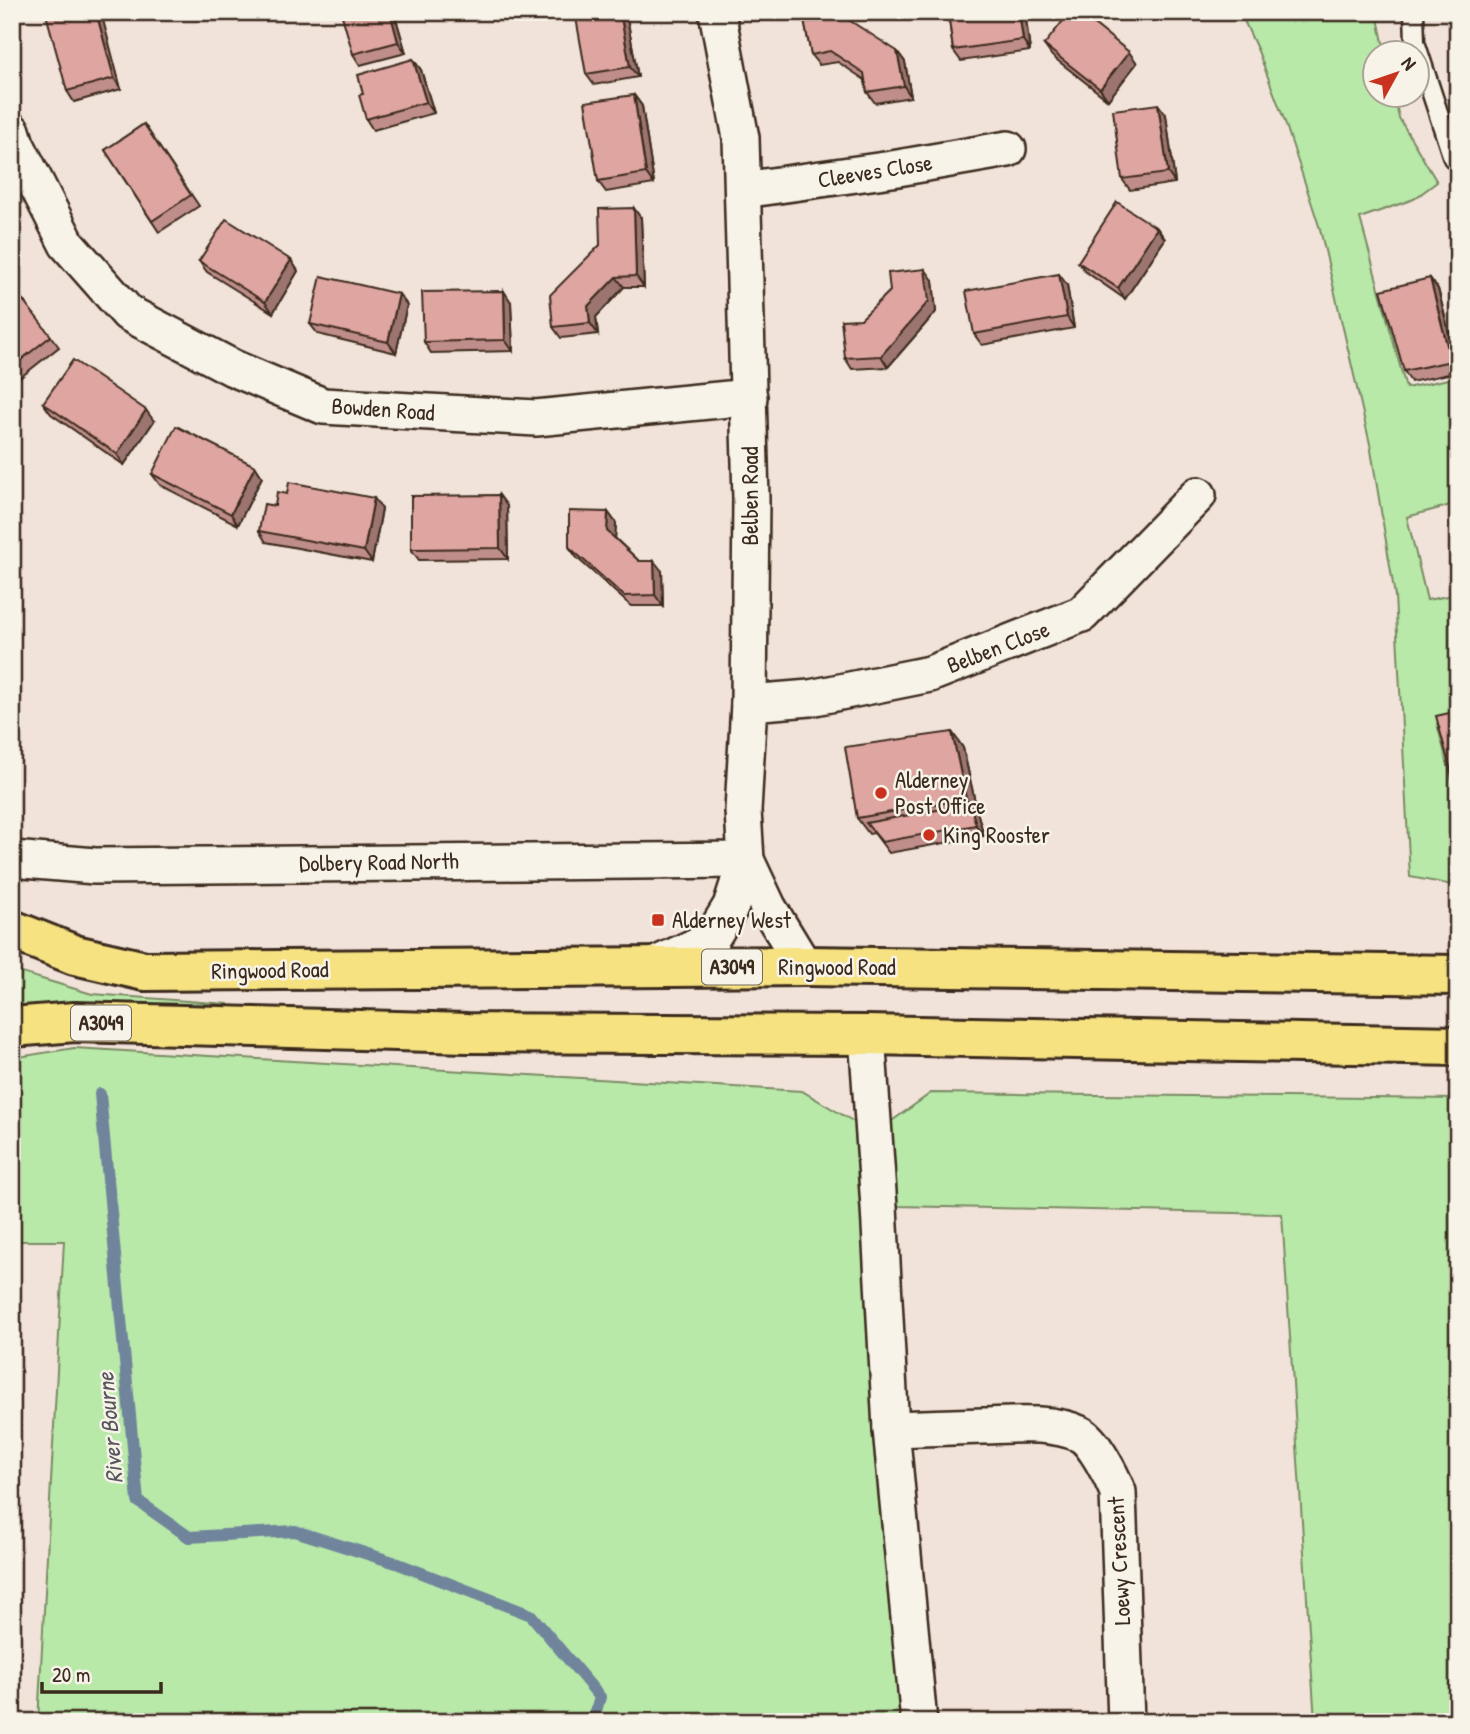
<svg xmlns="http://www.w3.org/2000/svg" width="1470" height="1734" viewBox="0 0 1470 1734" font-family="'Patrick Hand',sans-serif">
	<rect width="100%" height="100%" fill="#f2e3da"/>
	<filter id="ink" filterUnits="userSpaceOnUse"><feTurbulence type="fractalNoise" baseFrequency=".0143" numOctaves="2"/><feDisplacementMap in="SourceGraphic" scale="14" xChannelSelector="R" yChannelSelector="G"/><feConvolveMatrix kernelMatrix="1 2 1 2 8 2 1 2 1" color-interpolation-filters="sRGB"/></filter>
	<g filter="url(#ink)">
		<g fill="#b8e9a9" stroke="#7a8a64" stroke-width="2">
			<polygon points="1240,12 1378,12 1379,23 1385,52 1376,52 1376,94 1394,95 1399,118 1437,182 1414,199 1360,218 1406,388 1458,377 1458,503 1407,517 1427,600 1458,594 1458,718 1437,724 1458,803 1458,886 1410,877 1395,596 1370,444 1320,229 1285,122 1258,51"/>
			<polygon points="12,970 92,994 228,1004 230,1011 12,1015"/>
			<polygon points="74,1048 802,1091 873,1133 919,1722 38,1722 64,1241 12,1241 12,1058"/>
			<polygon points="931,1093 1458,1099 1458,1722 1315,1722 1282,1214 897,1206 889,1123"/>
		</g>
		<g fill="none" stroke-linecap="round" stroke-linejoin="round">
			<polyline stroke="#70859b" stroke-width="12" points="100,1094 138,1501 189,1537 295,1531 396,1563 531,1615 600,1697 593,1722"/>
			<defs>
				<polyline id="service" points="1414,12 1415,42 1453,158 1458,164"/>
				<g id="minor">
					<polyline points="717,12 741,138 751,499 749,703 743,811 746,860 768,907 804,966"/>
					<polyline points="12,131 16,144 67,244 128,313 233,368 323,406 536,418 749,397"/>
					<polyline points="743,190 892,169 1008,149"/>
					<polyline points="749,703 810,698 930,674 1082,614 1198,495"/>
					<polyline points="12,859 95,866 746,860"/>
					<polyline points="651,967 711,939 731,906 746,860"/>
					<polyline points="867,1035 879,1207 891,1429 919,1722"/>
					<path d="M891 1429C921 1428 952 1427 983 1426 1014 1425 1051 1421 1080 1434 1094 1441 1112 1477 1118 1492L1126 1722"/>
				</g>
				<g id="trunk">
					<polyline points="12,930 75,955 145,971 804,966 1458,975"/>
					<polyline points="12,1027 75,1022 467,1033 867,1035 1458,1046"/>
				</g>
			</defs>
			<use href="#service" stroke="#3b2a1e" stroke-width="23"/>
			<use href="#minor" stroke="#3b2a1e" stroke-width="40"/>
			<use href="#trunk" stroke="#3b2a1e" stroke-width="44"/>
			<use href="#service" stroke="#f7f3e8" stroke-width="18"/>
			<use href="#minor" stroke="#f7f3e8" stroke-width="35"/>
			<use href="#trunk" stroke="#f6e281" stroke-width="38"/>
		</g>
		<g fill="#c08e8a" stroke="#3b2a1e" stroke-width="2">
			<polygon points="53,12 100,12 121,89 74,102 67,91"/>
			<polygon points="394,12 406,53 360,65 353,54"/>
			<polygon points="626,12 638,77 594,85 586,74"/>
			<polygon points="948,12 1025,12 1030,51 961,61 953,50"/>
			<polygon points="804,20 897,51 905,62 911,97 875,103 867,92 865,80 838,62 819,65 811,55"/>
			<polygon points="1044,45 1137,63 1108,100 1052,56"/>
			<polygon points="413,59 421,70 434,113 373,130 366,119 363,94"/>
			<polygon points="634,95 642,106 654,184 606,192 598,181"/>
			<polygon points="1166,115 1175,183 1130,190 1122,179"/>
			<polygon points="144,124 199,206 159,232 105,150"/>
			<polygon points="641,218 644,287 624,287 596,317 598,334 561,338 553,327"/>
			<polygon points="1157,228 1165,239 1125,299 1086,272 1078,262"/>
			<polygon points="291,260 298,271 273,313 207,272 199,261"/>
			<polygon points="1430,278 1438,289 1458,367 1458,372 1411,382 1404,371"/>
			<polygon points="933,280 936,312 888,367 852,369 845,358 861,319"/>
			<polygon points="1067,285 1074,328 982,345 974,334"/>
			<polygon points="12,286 59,347 17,380 12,373"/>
			<polygon points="511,302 513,351 431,353 424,342"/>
			<polygon points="407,305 396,353 318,334 310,324"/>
			<polygon points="43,403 154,421 124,465 51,414"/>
			<polygon points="255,466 262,477 238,525 160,485 152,474"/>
			<polygon points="499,495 507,506 508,559 419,560 411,549"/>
			<polygon points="275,506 382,509 372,562 266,542 259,531"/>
			<polygon points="608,512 616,523 615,538 639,561 662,571 663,606 631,606 577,558 569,547"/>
			<polygon points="952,732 963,748 978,815 984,836 889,853 874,833 869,834 857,818"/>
		</g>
		<g fill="#9c7471" stroke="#3b2a1e" stroke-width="2">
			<polygon points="96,12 101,12 121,89 114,78"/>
			<polygon points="390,12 394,12 406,53 398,42"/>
			<polygon points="620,12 626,12 638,77 630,67"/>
			<polygon points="1019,12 1025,12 1030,51 1023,40"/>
			<polygon points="897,51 905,62 911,97 904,86"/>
			<polygon points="1129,52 1137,63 1108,100 1100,89"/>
			<polygon points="413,59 421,70 434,113 426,102"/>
			<polygon points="634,95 642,106 654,184 646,173"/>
			<polygon points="1158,104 1166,115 1175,183 1168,173"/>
			<polygon points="634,208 641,218 644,287 636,276"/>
			<polygon points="1157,228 1165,239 1125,299 1118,288"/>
			<polygon points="291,260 298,271 273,313 265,302"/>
			<polygon points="925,269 933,280 936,312 888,367 881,356"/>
			<polygon points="1059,274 1067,285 1074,328 1067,317"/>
			<polygon points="616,277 624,287 596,317 598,334 590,323 588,306"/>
			<polygon points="1430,278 1438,289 1458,370 1451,361"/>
			<polygon points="504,291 511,302 513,351 505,340"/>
			<polygon points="399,294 407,305 396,353 388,342"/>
			<polygon points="146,410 154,421 124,465 117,454"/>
			<polygon points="255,466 262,477 238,525 231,514"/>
			<polygon points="499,495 507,506 508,559 500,548"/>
			<polygon points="374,498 382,509 372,562 364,551"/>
			<polygon points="608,512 616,523 615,542 607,531"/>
			<polygon points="654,561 662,571 663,606 655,595"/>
			<polygon points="952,732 963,748 978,815 984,836 976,825 970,804 966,799"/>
		</g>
		<g fill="#dfa5a1" stroke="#3b2a1e" stroke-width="2">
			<polygon points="53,12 96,12 114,78 67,91 46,14"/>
			<polygon points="341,12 390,12 398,42 353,54"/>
			<polygon points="575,12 620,12 630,67 586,74"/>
			<polygon points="948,12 1019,12 1023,40 953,50"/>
			<polygon points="1070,12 1079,12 1129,52 1100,89 1044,45"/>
			<polygon points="838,13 897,51 904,86 867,92 864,73 830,51 811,55 804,20"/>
			<polygon points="413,59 426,102 366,119 359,95 363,94 358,75"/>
			<polygon points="634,95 646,173 598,181 585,102"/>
			<polygon points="1158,104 1168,173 1122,179 1113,110"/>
			<polygon points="144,124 191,195 152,221 105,150"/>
			<polygon points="1117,202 1157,228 1118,288 1078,262"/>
			<polygon points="634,208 636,276 616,277 588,306 590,323 553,327 550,295 600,245 599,209"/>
			<polygon points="226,219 291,260 265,302 199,261"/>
			<polygon points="925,269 929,301 881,356 845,358 841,320 861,319 890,291 888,273"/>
			<polygon points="1059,274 1067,317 974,334 966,291"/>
			<polygon points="321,276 399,294 388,342 310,324"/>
			<polygon points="1430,278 1451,361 1404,371 1381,290"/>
			<polygon points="12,286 51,336 12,367"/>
			<polygon points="504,291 505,340 424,342 422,292"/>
			<polygon points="73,360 146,410 117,454 43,403"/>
			<polygon points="176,426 255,466 231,514 152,474"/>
			<polygon points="289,482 374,498 364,551 259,531 264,504 275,506 277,492 287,494"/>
			<polygon points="499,495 500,548 411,549 411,496"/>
			<polygon points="569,511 608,512 607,531 639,561 654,561 655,595 624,596 569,547"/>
			<polygon points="1458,711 1458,781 1454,782 1436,716"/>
			<polygon points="952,732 966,799 857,818 845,747"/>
			<polygon points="970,804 976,825 882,842 866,823"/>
		</g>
	</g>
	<g fill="#c8321e" stroke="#f7f3e8" stroke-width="2.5">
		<circle cx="881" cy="793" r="7"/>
		<circle cx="929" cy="835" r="7"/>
		<rect x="651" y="913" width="14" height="14" rx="3.5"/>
	</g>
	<g text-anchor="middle" stroke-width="5" stroke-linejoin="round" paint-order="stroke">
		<g fill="#f7f3e8" stroke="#73665b" stroke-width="2">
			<rect x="702" y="949.5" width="60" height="35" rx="5"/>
			<rect x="71" y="1005.5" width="60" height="35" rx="5"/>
		</g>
		<g font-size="21" font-weight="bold" fill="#3b2a1e">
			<text x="732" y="974">A3049</text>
			<text x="101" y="1030">A3049</text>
		</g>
		<g font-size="23" fill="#3b2a1e" stroke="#f7f3e8">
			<text transform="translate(875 171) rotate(-9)" y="8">Cleeves Close</text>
			<text transform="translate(383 409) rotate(4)" y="8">Bowden Road</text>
			<text transform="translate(750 496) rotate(-90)" y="8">Belben Road</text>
			<text transform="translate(998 647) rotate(-21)" y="8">Belben Close</text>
			<text transform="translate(379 862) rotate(-1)" y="8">Dolbery Road North</text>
			<text x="837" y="975">Ringwood Road</text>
			<text transform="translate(270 970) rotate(-1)" y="8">Ringwood Road</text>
			<text transform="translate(1119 1561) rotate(-93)" y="8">Loewy Crescent</text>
		</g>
		<g font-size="23" fill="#3b2a1e" stroke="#f7f3e8" text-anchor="start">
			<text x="895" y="788">Alderney<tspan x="895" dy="26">Post Office</tspan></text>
			<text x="943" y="843">King Rooster</text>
			<text x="672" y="928">Alderney West</text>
		</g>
		<g font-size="24" font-style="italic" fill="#56575c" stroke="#f7f3e8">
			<text transform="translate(110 1428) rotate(-95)" y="8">River Bourne</text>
		</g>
	</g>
	<rect width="1470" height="1734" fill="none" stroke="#f7f3e8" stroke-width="42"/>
	<rect x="21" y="21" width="1428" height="1692" fill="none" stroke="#3b2a1e" stroke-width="2.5" filter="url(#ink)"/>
	<g transform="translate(1396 74) rotate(50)"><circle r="33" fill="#f7f3e8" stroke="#aca397" stroke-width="2"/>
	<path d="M0-5L12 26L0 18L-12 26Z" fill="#c8321e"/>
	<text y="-10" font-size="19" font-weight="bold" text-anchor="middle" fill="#3b2a1e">N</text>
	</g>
	<path d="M42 1682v10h119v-10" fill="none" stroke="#3b2a1e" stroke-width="3.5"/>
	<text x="52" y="1682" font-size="21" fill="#3b2a1e" stroke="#f7f3e8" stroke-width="5" paint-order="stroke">20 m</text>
</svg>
